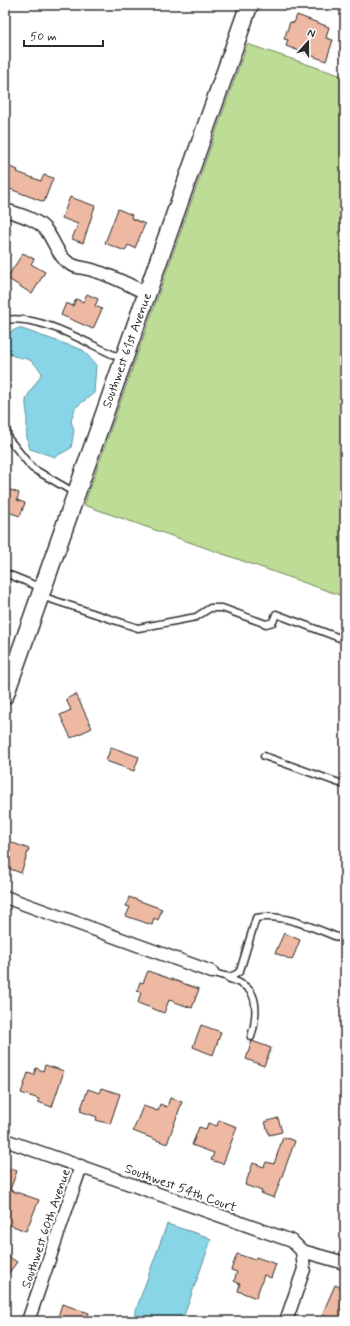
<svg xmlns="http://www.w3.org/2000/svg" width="350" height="1326" viewBox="0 0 350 1326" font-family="Mynerve,sans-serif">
	<rect width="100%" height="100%" fill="#fff"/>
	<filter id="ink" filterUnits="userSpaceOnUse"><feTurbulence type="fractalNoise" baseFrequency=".025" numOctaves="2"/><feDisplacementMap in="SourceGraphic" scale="8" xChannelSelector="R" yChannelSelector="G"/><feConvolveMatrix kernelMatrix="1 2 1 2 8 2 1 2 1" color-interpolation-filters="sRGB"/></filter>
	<g filter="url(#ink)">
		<polygon fill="#bddc95" stroke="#748460" points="247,44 345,77 345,597 84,505"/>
		<g fill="#88d5e7" stroke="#63919c">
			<path d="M19 328 83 350 96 365 94 393 75 408 71 421 74 430 71 448 55 457 30 449C25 436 27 431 27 418 28 411 24 405 27 397 31 389 38 381 42 373 26 350 23 364 5 351L6 334Z"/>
			<polygon points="167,1224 208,1237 211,1240 182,1321 132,1321"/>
		</g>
		<g fill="#eeb9a2" stroke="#2b2b2b">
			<polygon points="297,15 329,27 326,38 333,40 326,61 286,46 288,40 284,39 290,22 294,23"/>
			<polygon points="7,166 18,170 17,172 41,181 44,175 53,178 44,202 5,187 5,172"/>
			<polygon points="70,197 95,206 83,243 72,239 78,224 62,218"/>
			<polygon points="118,209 132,215 131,218 145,224 135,248 128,245 125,251 105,243"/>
			<polygon points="23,253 34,259 31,264 45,272 32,294 7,278"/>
			<polygon points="87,294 98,299 95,306 102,309 93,329 61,315 66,303 73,306 76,299 83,302"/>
			<polygon points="5,488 19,493 17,500 25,503 20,516 5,511"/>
			<polygon points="76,694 92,728 71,738 60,715 71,710 66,699"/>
			<polygon points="111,747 139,757 134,771 106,761"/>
			<polygon points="5,840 29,849 21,873 5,867"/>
			<polygon points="129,897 162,909 158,920 154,918 152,925 126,916 130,907 126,906"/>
			<polygon points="284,933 300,940 292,960 275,953"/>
			<polygon points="148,971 199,989 192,1008 169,1000 164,1013 138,1003 141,992 137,991 140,982 143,983"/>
			<polygon points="201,1025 221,1032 213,1055 193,1047"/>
			<polygon points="252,1041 271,1048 264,1066 246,1059"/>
			<polygon points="45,1065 64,1071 52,1107 38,1102 39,1099 21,1093 28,1073 34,1075 36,1068 43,1071"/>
			<polygon points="101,1088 120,1094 110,1124 96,1120 97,1117 80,1111 88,1089 99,1093"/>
			<polygon points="170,1098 182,1102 167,1144 133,1131 143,1106 158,1111 160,1104 167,1107"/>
			<polygon points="278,1118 282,1132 269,1135 265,1122"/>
			<polygon points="219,1120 237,1127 223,1164 211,1160 214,1153 192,1145 199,1127 206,1129 208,1123 217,1126"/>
			<polygon points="283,1137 295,1141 274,1198 261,1193 262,1191 245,1185 253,1163 264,1167 266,1162 274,1164"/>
			<polygon points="5,1166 17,1171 10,1190 39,1200 26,1231 5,1223"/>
			<polygon points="5,1254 17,1262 5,1278"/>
			<polygon points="237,1254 255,1260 256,1257 276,1264 271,1278 264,1275 256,1298 238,1291 240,1284 234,1281 237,1272 231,1270"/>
			<polygon points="335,1285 345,1289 345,1321 340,1321 322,1315"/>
			<polygon points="62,1304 89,1313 86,1321 61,1321 62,1319 58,1317"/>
		</g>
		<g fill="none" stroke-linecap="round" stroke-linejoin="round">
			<defs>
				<g id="lane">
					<path d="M5 320C42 314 89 345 123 359"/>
					<polyline points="5,422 8,438 32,468 75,493"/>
					<polyline points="5,573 42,588"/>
					<polyline points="41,596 138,628 196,617 210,608 222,608 266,624 273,622 276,614 345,640"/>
					<polyline points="264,756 345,785"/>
					<path d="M212 972C224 976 230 980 240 971L256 918C285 913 318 930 345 940"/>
					<path d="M228 978C235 981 245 984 250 991 259 1002 255 1025 251 1037"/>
				</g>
				<g id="street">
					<path d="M5 210C18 214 41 220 48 233 54 242 58 254 66 261 75 269 85 267 95 271 113 276 129 285 146 293"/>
					<polyline points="5,897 212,972"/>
					<polyline points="5,1140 292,1241 302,1251 345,1263"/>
					<polyline points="28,1321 81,1166"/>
					<polyline points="286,1321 304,1269 302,1251"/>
				</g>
				<polyline id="secondary" points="5,695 249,5"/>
			</defs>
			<use href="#lane" stroke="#2b2b2b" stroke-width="9"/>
			<use href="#street" stroke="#2b2b2b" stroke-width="15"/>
			<use href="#secondary" stroke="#2b2b2b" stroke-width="20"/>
			<use href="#lane" stroke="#fff" stroke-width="6"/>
			<use href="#street" stroke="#fff" stroke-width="12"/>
			<use href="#secondary" stroke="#fff" stroke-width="17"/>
		</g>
	</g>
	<g text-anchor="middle" stroke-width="4" stroke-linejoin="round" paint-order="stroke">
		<g font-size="13" fill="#2b2b2b" stroke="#fff">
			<text transform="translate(126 350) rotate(-70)" y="5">Southwest 61st Avenue</text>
			<text transform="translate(181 1187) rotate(20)" y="5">Southwest 54th Court</text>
			<text transform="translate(45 1228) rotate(-71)" y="5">Southwest 60th Avenue</text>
		</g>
	</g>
	<rect width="350" height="1326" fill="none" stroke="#fff" stroke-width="20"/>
	<rect x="10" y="10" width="330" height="1306" fill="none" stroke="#2b2b2b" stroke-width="1.5" filter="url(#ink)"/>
	<g transform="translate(308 42) rotate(21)" stroke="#ffffff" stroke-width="3" paint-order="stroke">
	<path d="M0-3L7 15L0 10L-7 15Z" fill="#2b2b2b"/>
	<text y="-6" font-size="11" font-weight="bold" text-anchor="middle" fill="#2b2b2b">N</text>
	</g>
	<path d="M24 40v6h79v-6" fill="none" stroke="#2b2b2b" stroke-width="2"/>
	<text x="30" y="40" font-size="12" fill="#2b2b2b" stroke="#ffffff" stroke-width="3" paint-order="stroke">50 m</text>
</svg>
